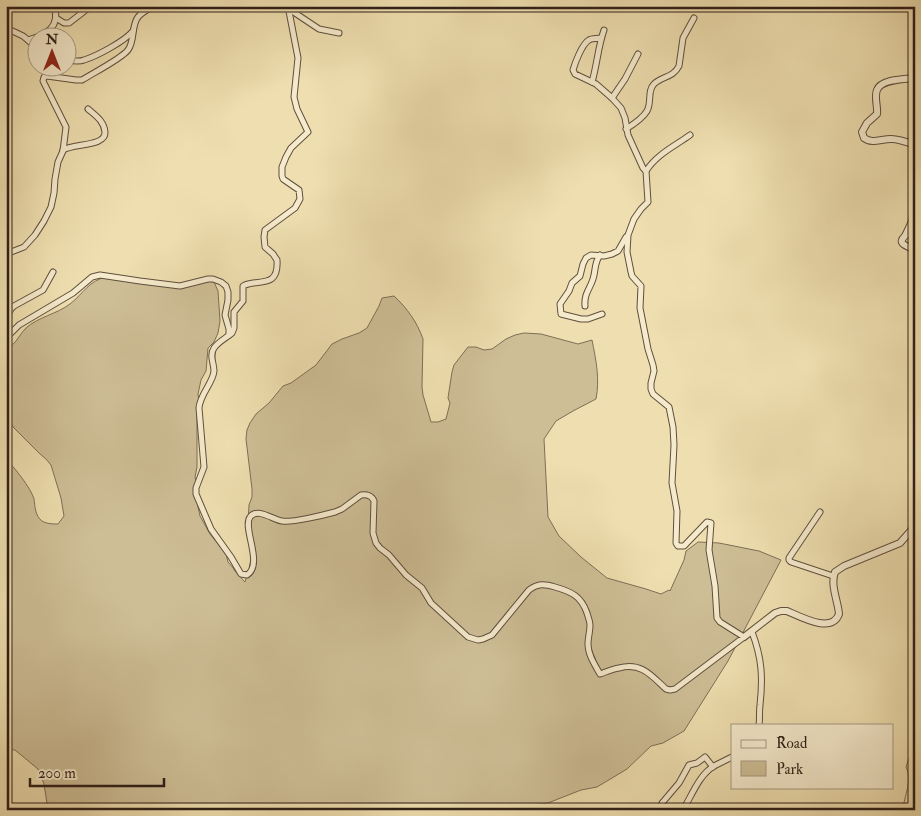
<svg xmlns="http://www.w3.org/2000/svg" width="921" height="816" viewBox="0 0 921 816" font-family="'IM FELL Double Pica',serif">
	<rect width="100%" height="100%" fill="#efdfb0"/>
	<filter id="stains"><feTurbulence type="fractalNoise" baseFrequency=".004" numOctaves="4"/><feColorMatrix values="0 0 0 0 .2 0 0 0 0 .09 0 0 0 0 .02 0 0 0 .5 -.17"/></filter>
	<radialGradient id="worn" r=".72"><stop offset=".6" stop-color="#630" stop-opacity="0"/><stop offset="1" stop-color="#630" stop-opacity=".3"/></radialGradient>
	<path fill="#cebe96" stroke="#7e6e57" d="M107 277 115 280 172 287 206 280 214 282 218 291 220 321 218 333 214 342 208 348 206 371 201 380 198 394 199 403 197 410V467L195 477 197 485 198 507 200 516 210 534 226 554 228 562 234 569V570L245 582 247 575 248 574 253 549 248 524 249 505 252 497V489L246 439 247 430 250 423 256 414 269 403 283 386 291 383 316 365 332 344 342 339 359 333 367 328 379 306 382 298 394 296C407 308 417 322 423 339L422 387 423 395 431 422H438L446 419 450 403 448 398 452 372 454 365 468 347H476L484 350 492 349 506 339 515 335 524 333 541 334 578 344 592 340C596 360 600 379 596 399L573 411 556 421 544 439 548 517 559 536 581 557 607 578 646 589 661 594 669 590 670 591 684 560 686 551 698 542 719 543 759 551 781 560 728 661 684 731 663 743 651 746 627 769 597 787 581 790 548 803 490 810H48L44 784 38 769 15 750 6 749V459C14 467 31 488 34 499 35 506 35 516 42 521 47 524 53 524 58 524L64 516 61 498 51 465 46 459 40 454 14 428 6 415V357C8 350 11 346 16 341 19 337 22 332 26 328 38 317 57 314 70 304 84 293 89 280 107 277Z"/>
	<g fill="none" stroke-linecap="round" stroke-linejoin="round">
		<path stroke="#7a6b54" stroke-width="1" d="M903 810C904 795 913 781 906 767L909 758 915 753"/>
		<defs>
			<g id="minor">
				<path d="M288 6 298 58 294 97 297 109 308 132 291 148 286 157 282 167V176L283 179 299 190 300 199 295 208 265 230 264 237 265 247 273 254 277 260C279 290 257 278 243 286V301L234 312V328L232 333C226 338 218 342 214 348 209 356 214 363 214 371 213 383 200 394 199 408L204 467 196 488V494L211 529 231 557 241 574 247 575C264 564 242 528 250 517 258 507 273 520 282 521 291 523 324 515 335 512L342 509 361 495C367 494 372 496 374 501L373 533 376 543 380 548 389 555 406 575 422 588 431 603 468 637 478 640 483 639 492 635 529 590C538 583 545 584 555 587 572 592 581 596 587 613 588 617 590 621 590 625 590 631 588 638 588 644 588 655 595 665 600 674 606 672 612 669 619 668 641 662 651 675 666 689L670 690 675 689 744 637 720 622 717 618 715 586 709 550 711 523 707 522 684 546H678L676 543 677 511 672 483 674 445 673 427 669 407 653 394 651 389V383L654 371 653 365 648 349 640 308 641 286 632 276 631 272 627 252 628 235 634 219 641 209 648 202 646 171 643 168 628 135 625 118 621 108 612 98 596 84 575 74 573 70C575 63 582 44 589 40 592 38 597 39 601 38"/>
				<polyline points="289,9 319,29 339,33"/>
				<polyline points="56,18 64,23 69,23 91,6"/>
				<polyline points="6,28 23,36 28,40 38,50"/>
				<path d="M28 40C46 35 61 27 54 6"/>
				<path d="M68 60C73 61 79 62 84 60 97 56 125 41 133 31"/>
				<path d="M592 82C597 65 598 47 604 30"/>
				<polyline points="612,98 625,79 638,54"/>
				<path d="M626 129C634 124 643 118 647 111 652 102 647 91 654 84 662 76 673 78 679 66L683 38 694 18"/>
				<path d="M63 150C73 143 106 147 105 132 104 121 96 116 88 109"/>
				<path d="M646 171C657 154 675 146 690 135"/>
				<polyline points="905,235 912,220 914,203 913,185"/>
				<path d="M6 254 24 247 35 235 44 221 51 207 54 193 55 179 58 162 63 151 66 127 43 81 44 77 47 76 76 80H82C93 73 121 59 128 50 135 41 131 26 138 17 142 12 149 9 154 6"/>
				<path d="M585 306C584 293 590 289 593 279 596 270 594 263 600 255"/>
				<polyline points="602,314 588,319 581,319 561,314 560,304 569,291 572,283 580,276 583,264 586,258 591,255 604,256 612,254 618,251 626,237"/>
				<polyline points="6,319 11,309 14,306 43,290 53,272"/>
				<polyline points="6,338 19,325 73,293 92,277 100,275 140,281 180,286 208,279 213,279 221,282 226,286 228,292 228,300 225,315 229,329 229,335"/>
				<polyline points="820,512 789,558 789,560 791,562 833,576"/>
				<path d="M752 632C762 658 763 678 760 705 759 712 760 718 759 725"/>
				<polyline points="663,810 662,803 679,783 689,765 697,763 705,757 713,767"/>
				<path d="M683 810C692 795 699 775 714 766 720 763 726 760 732 757"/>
			</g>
			<g id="tertiary">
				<path d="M915 78C905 79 881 79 877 90 874 97 878 107 877 114L867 123 862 132 864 138C872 144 881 139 891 139 899 139 907 142 915 145"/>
				<path d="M915 228C902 238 893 243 915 249"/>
				<path d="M744 637 775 613 781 611H787C801 617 832 634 839 614 838 601 830 585 835 572L844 566 900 543 915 526"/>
			</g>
		</defs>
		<use href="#minor" stroke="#5e4f3e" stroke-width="7"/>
		<use href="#tertiary" stroke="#5e4f3e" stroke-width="8"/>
		<use href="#minor" stroke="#f5eacc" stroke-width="5"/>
		<use href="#tertiary" stroke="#f5eacc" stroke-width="6"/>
	</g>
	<rect width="921" height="816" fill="none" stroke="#efdfb0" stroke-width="25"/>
	<rect x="8" y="8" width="906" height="801" fill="none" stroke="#2e1f18" stroke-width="2.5"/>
	<rect x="12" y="12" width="896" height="791" fill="none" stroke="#2e1f18"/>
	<rect x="731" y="724" width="162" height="65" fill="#f5eacc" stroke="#a59984"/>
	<rect x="741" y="740" width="25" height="8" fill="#f5eacc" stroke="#a59984"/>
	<text x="776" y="748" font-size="15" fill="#2e1f18">Road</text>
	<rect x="741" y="761" width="25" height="15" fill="#cebe96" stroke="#a59984"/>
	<text x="776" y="774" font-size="15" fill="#2e1f18">Park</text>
	<g transform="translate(52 52)"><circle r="24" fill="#f5eacc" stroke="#a59984"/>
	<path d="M0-4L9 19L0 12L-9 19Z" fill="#8f2418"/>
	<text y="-8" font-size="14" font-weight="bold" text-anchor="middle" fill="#2e1f18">N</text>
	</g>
	<path d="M30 778v8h134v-8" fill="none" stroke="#2e1f18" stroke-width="2.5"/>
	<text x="38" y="778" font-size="15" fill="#2e1f18" stroke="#f5eacc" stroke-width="4" paint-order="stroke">200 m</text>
	<rect width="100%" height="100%" filter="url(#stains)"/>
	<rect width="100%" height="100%" fill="url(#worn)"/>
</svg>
